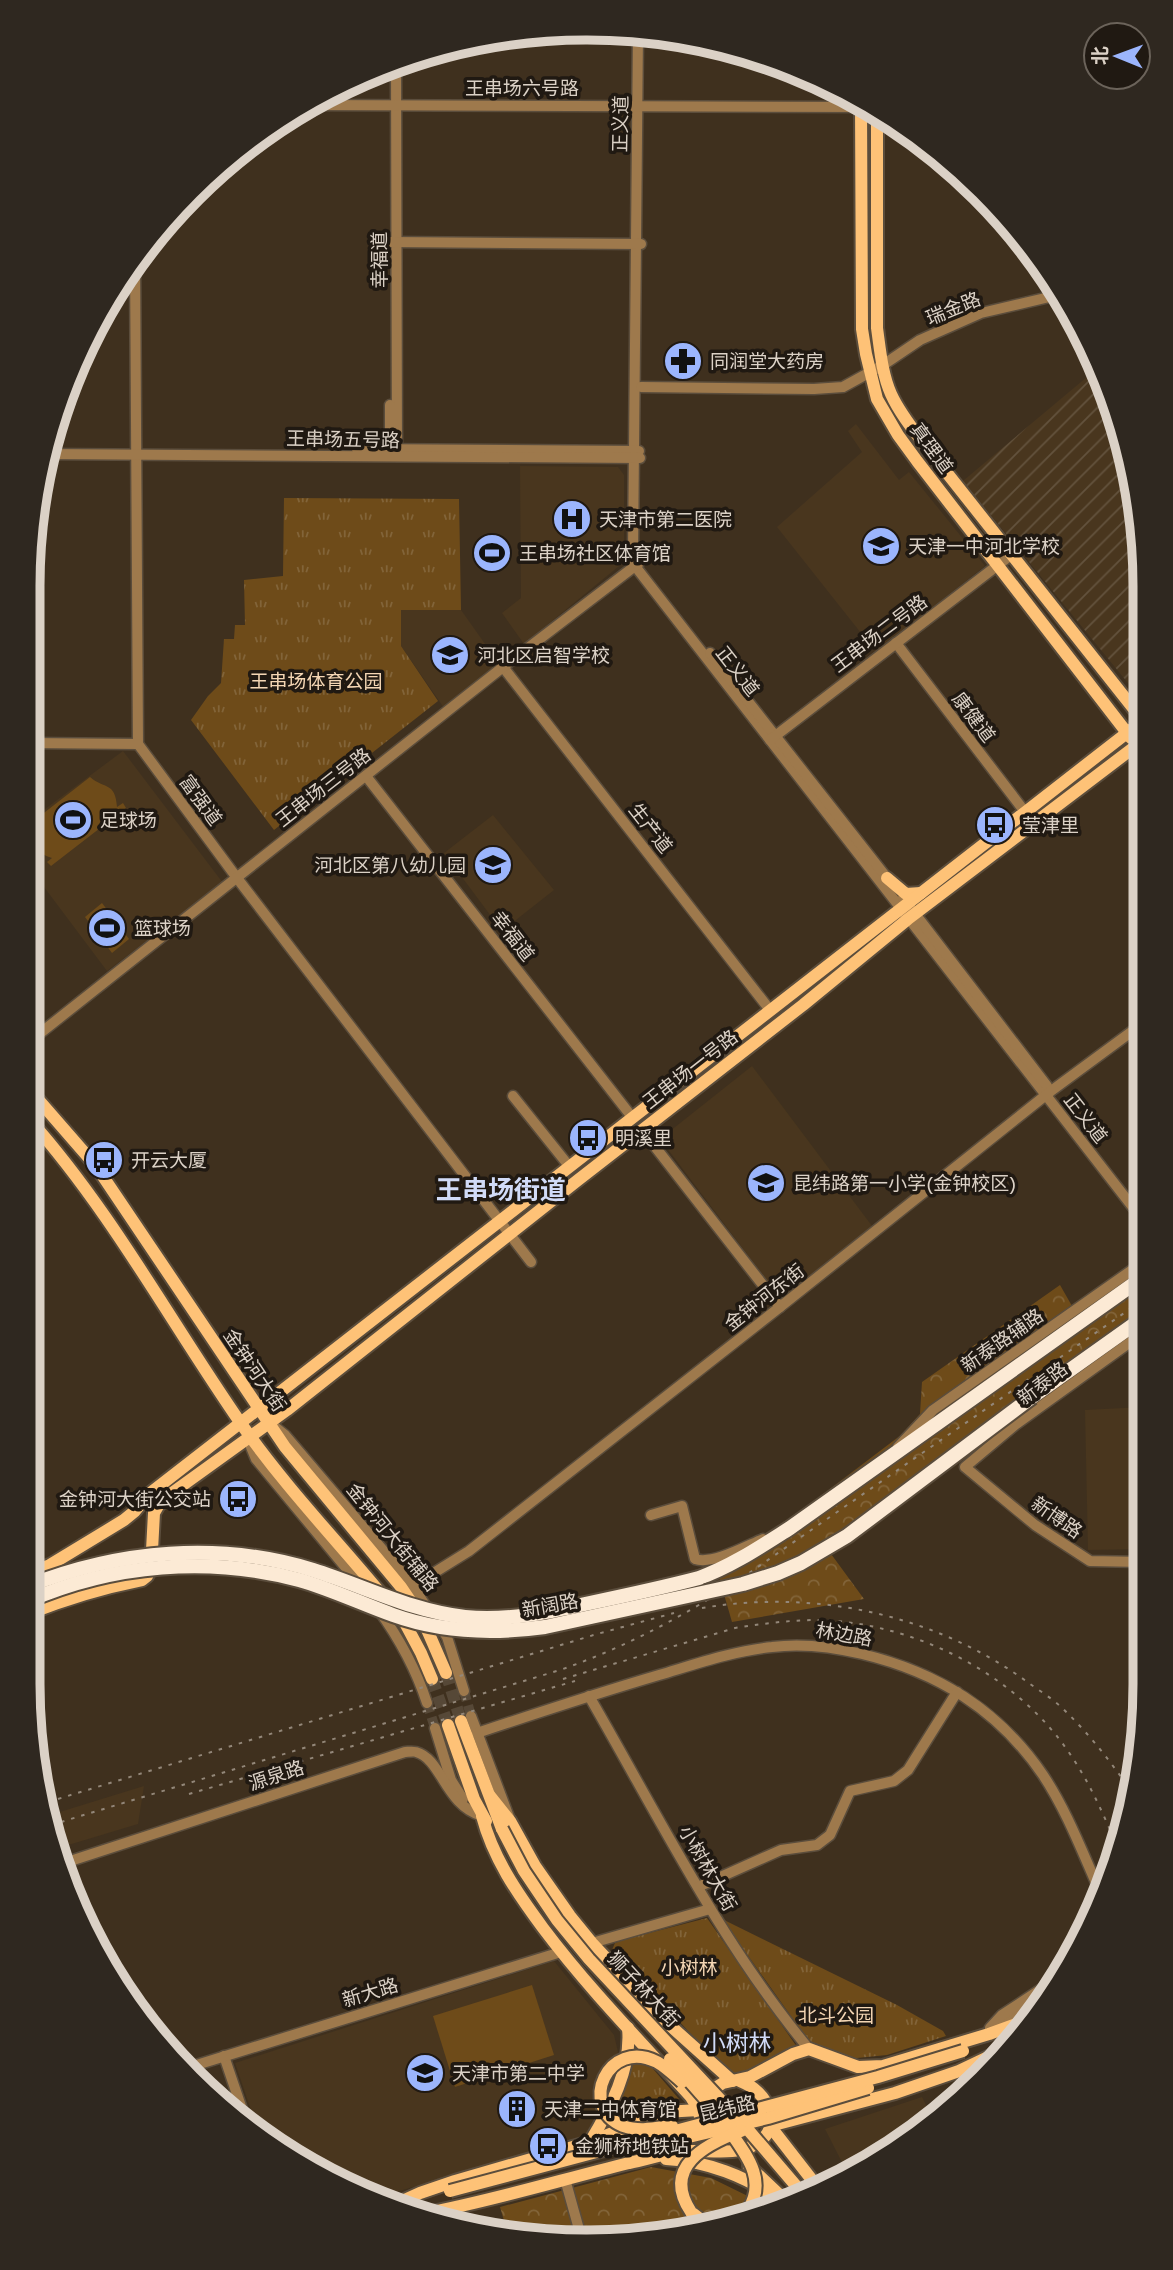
<svg xmlns="http://www.w3.org/2000/svg" width="1173" height="2270" viewBox="0 0 1173 2270" font-family="'Golos Text','Noto Sans SC',sans-serif">
	<defs>
		<pattern id="industrial-furrows" width="10" height="10" patternUnits="userSpaceOnUse" patternTransform="scale(1.75)"><rect width="10" height="10" fill="#49361e"/><path d="M-1 1l2-2M0 10L10 0M9 11l2-2" fill="none" stroke="#63523d"/></pattern>
		<pattern id="forest-crowns" width="20" height="18" patternUnits="userSpaceOnUse" patternTransform="scale(1.75)"><rect width="20" height="18" fill="#6e4b19"/><path d="M2 6a3 3 0 1 1 6 0M12 15a3 3 0 1 1 6 0" fill="none" stroke="#826439"/></pattern>
		<pattern id="park-tufts" width="24" height="20" patternUnits="userSpaceOnUse" patternTransform="scale(1.75)"><rect width="24" height="20" fill="#6e4b19"/><path d="M3 7l-1-3M5 7V3M7 7l1-3M15 17l-1-3M17 17v-4M19 17l1-3" fill="none" stroke="#826439"/></pattern>
	</defs>
	<rect width="100%" height="100%" fill="#3f301e"/>
	<g fill="#49361e">
		<polygon points="856,424 899,480 909,472 985,566 876,652 777,527 862,452 848,431"/>
		<polygon points="520,466 618,467 624,475 624,562 524,644 502,613 521,598"/>
		<polygon points="401,610 461,610 500,665 444,708 401,646"/>
		<polygon points="123,751 223,883 107,971 29,867 29,821"/>
		<polygon points="493,815 554,890 502,931 444,853"/>
		<polygon points="752,1066 872,1226 781,1299 660,1139"/>
		<polygon points="1143,1407 1143,1549 1088,1550 1085,1410"/>
		<polygon points="144,1786 138,1824 55,1849 50,1815"/>
		<polygon points="554,1961 614,2035 618,2052 600,2112 586,2135 383,2196 277,2148 258,2131 235,2063"/>
		<polygon points="922,2097 931,2115 848,2174 825,2129"/>
	</g>
	<polygon fill="url(#industrial-furrows)" points="1099,367 1103,373 1140,513 1141,699 963,481"/>
	<g fill="url(#forest-crowns)">
		<polygon points="1060,1285 1084,1327 1143,1287 1143,1311 823,1543 864,1599 732,1622 719,1577 789,1520 901,1435 920,1414 922,1382"/>
		<path d="M651 2167 711 2178 766 2205 659 2237 586 2240 585 2236C558 2243 535 2238 508 2234L500 2207Z"/>
	</g>
	<g fill="url(#park-tufts)">
		<polygon points="284,498 459,499 461,610 401,610 401,646 438,701 274,830 191,720 208,696 221,683 224,639 234,639 235,625 245,625 244,580 283,576"/>
		<polygon points="707,1918 797,2047 735,2076 691,2034 612,1950 615,1943 626,1939"/>
		<polygon points="722,1919 897,2005 943,2031 946,2036 887,2055 847,2059 810,2043"/>
		<polygon points="635,2048 679,2099 603,2130 630,2066"/>
	</g>
	<g fill="#6e4b19">
		<path d="M90 777C105 790 115 781 117 807L123 803 126 808 51 866 47 862 52 858C36 853 31 843 34 827L31 823Z"/>
		<polygon points="102,903 129,939 112,953 85,917"/>
		<polygon points="532,1985 554,2055 455,2087 433,2016"/>
	</g>
	<g fill="none" stroke-linecap="round" stroke-linejoin="round">
		<g stroke="#564837" stroke-width="10" stroke-dasharray="10 5" stroke-linecap="butt">
			<polyline points="464,1691 471,1716"/>
			<polyline points="427,1703 435,1728"/>
		</g>
		<g stroke="#564837" stroke-width="12" stroke-dasharray="12 6" stroke-linecap="butt">
			<polyline points="446,1673 461,1721"/>
			<polyline points="432,1679 448,1725"/>
		</g>
		<defs>
			<g id="minor">
				<polyline points="638,32 633,553 635,566 1142,1219"/>
				<polyline points="396,63 397,456"/>
				<polyline points="304,105 866,107"/>
				<polyline points="391,242 641,244"/>
				<polyline points="135,260 138,744 237,878 531,1262"/>
				<polyline points="641,387 814,389 843,387 883,365 920,340 981,313 1058,295"/>
				<polyline points="357,449 639,451"/>
				<polyline points="390,453 390,405"/>
				<polyline points="45,454 640,458"/>
				<polyline points="896,643 1025,812"/>
				<polyline points="710,653 891,883"/>
				<polyline points="503,667 770,1010"/>
				<polyline points="770,740 1011,555"/>
				<polyline points="29,743 138,744"/>
				<polyline points="366,776 632,1117"/>
				<polyline points="903,898 1047,1086"/>
				<polyline points="29,1042 503,667 639,563"/>
				<polyline points="513,1096 569,1166"/>
				<polyline points="642,1130 780,1307"/>
				<polyline points="1143,1333 1015,1425 965,1467 1035,1525 1090,1561 1143,1562"/>
				<polyline points="275,1427 285,1435 410,1582 429,1611"/>
				<polyline points="250,1437 251,1447 256,1459 361,1586"/>
				<polyline points="898,1447 933,1410 1142,1263"/>
				<path d="M651 1515 682 1506 695 1559C713 1565 746 1546 763 1539"/>
				<polyline points="401,1587 432,1574 469,1551 780,1307 1051,1091 1142,1024"/>
				<path d="M378 1609C399 1638 416 1669 427 1703"/>
				<polyline points="440,1626 447,1637 464,1691"/>
				<path d="M589 1696C658 1815 720 1942 809 2049"/>
				<polyline points="471,1716 509,1817"/>
				<polyline points="435,1728 451,1780 463,1799"/>
				<path d="M477 1733C537 1713 598 1693 659 1675 696 1664 733 1651 772 1647 802 1643 833 1647 862 1654 937 1672 998 1709 1043 1775 1067 1811 1083 1854 1101 1894"/>
				<path d="M58 1865 405 1752C407 1752 415 1751 416 1752 442 1759 445 1805 482 1816"/>
				<polyline points="698,1887 781,1850 817,1845 830,1835 850,1791 894,1781 908,1770 957,1692"/>
				<polyline points="592,1943 710,1909"/>
				<polyline points="994,2027 1033,2006"/>
				<polyline points="990,2028 1002,2015 1049,1984"/>
				<polyline points="224,2056 245,2118"/>
				<polyline points="190,2067 561,1952"/>
				<polyline points="565,2179 582,2240"/>
			</g>
			<g id="major">
				<polyline points="861,104 862,329 866,354 877,399 898,435 917,461 1131,738"/>
				<path d="M877 114V328C880 349 882 374 891 394 900 414 915 432 928 449L1141 718"/>
				<polyline points="887,878 906,894 921,893"/>
				<polyline points="29,1089 96,1166 285,1447 401,1587 422,1618 446,1673"/>
				<path d="M29 1119C112 1212 171 1323 242 1425 291 1495 352 1556 405 1623L421 1653 432 1679"/>
				<polyline points="28,1574 50,1565 124,1520 135,1511 149,1494 1141,722"/>
				<path d="M28 1614C65 1599 102 1588 142 1580L147 1576 151 1569 154 1513 158 1506 165 1498 287 1410 578 1180 803 1005 908 919 1141 742"/>
				<polyline points="461,1721 502,1829"/>
				<polyline points="448,1725 474,1799 486,1821"/>
				<polyline points="490,1796 510,1821 535,1866 570,1916 592,1943 665,2021 732,2081"/>
				<path d="M482 1816C493 1858 517 1893 543 1928 588 1988 641 2042 691 2097L699 2110"/>
				<polyline points="770,2126 895,2093 959,2071 1001,2051"/>
				<polyline points="770,2126 819,2189"/>
				<path d="M590 2142C610 2109 632 2068 628 2028"/>
				<polyline points="722,2148 711,2143 704,2135 701,2126 699,2110 707,2093 723,2083 750,2077 793,2054 809,2049 858,2067 883,2066 989,2034 1022,2022"/>
				<path d="M666 2159C705 2161 748 2176 779 2201"/>
				<polyline points="749,2166 784,2199"/>
				<polyline points="398,2203 420,2193 455,2181 590,2142 664,2112 699,2110"/>
				<polyline points="691,2212 700,2219 709,2222"/>
				<path d="M422 2214C492 2201 560 2180 629 2163 644 2160 660 2155 676 2152 700 2148 734 2157 754 2145 786 2128 768 2091 740 2081"/>
			</g>
			<g id="highway">
				<polyline points="1032,1397 1143,1318"/>
				<path d="M699 1578C732 1566 760 1547 790 1528L1142 1278"/>
			</g>
		</defs>
		<use href="#minor" stroke="#5b4d3c" stroke-width="13"/>
		<use href="#major" stroke="#5b4d3c" stroke-width="16"/>
		<use href="#highway" stroke="#5b4d3c" stroke-width="18"/>
		<use href="#minor" stroke="#9e794c" stroke-width="10"/>
		<use href="#major" stroke="#fec277" stroke-width="12"/>
		<use href="#highway" stroke="#fcead5" stroke-width="14"/>
		<g stroke="#938779" stroke-width="2" stroke-dasharray="3.5 7" stroke-linecap="butt">
			<path d="M702 1608C815 1589 933 1614 1026 1681 1037 1689 1050 1697 1060 1706 1088 1732 1110 1761 1132 1792"/>
			<path d="M563 1679 735 1628C768 1623 802 1618 836 1621 926 1629 1019 1678 1070 1754 1090 1783 1104 1816 1118 1848"/>
			<polyline points="189,1794 575,1681"/>
			<polyline points="48,1802 597,1634 674,1613"/>
			<path d="M51 1825 560 1670C629 1646 692 1612 752 1571L1143 1300"/>
		</g>
		<defs>
			<g id="major-bridge">
				<polyline points="502,1829 524,1871 557,1920 589,1959 744,2125 803,2194"/>
				<polyline points="670,2059 715,2110 729,2122"/>
				<path d="M672 2126C656 2128 639 2132 623 2126 577 2107 608 2037 657 2062 666 2067 674 2075 682 2082"/>
				<path d="M729 2130C747 2156 767 2180 748 2210"/>
				<polyline points="676,2140 768,2118 868,2088"/>
				<polyline points="450,2191 878,2077 963,2051"/>
				<path d="M691 2212C661 2167 706 2144 741 2131"/>
			</g>
			<g id="highway-bridge">
				<path d="M28 1586C119 1550 220 1541 313 1570 364 1586 411 1611 465 1617 506 1621 545 1613 585 1604 623 1596 661 1588 699 1578"/>
				<path d="M28 1601C113 1564 209 1556 299 1580 331 1589 362 1604 393 1615 443 1633 494 1634 545 1627L743 1584 778 1573 801 1563 847 1536 1032 1397"/>
			</g>
		</defs>
		<use href="#major-bridge" stroke="#5b4d3c" stroke-width="16" stroke-linecap="butt"/>
		<use href="#highway-bridge" stroke="#5b4d3c" stroke-width="18" stroke-linecap="butt"/>
		<use href="#major-bridge" stroke="#fec277" stroke-width="12"/>
		<use href="#highway-bridge" stroke="#fcead5" stroke-width="14"/>
	</g>
	<defs>
		<symbol id="pharmacy-disc" viewBox="-11 -11 22 22"><circle r="9.5" fill="#9bb5fd" stroke="#201912"/><path d="M-2-6h4v4h4v4h-4v4h-4v-4h-4v-4h4Z" fill="#111"/></symbol>
		<symbol id="hospital-disc" viewBox="-11 -11 22 22"><circle r="9.5" fill="#9bb5fd" stroke="#201912"/><path d="M-5-5h3v3.5h4V-5h3V5h-3V1.5h-4V5h-3Z" fill="#111"/></symbol>
		<symbol id="school-disc" viewBox="-11 -11 22 22"><circle r="9.5" fill="#9bb5fd" stroke="#201912"/><path d="M0-5L7-2L0 1L-7-2ZM-4 1L0 2.5L4 1V4Q0 6-4 4Z" fill="#111"/></symbol>
		<symbol id="stadium-disc" viewBox="-11 -11 22 22"><circle r="9.5" fill="#9bb5fd" stroke="#201912"/><path d="M0-5a6.5 5 0 1 0 0 10a6.5 5 0 1 0 0-10ZM-3.5-1.8h7v3.6h-7Z" fill="#111"/></symbol>
		<symbol id="bus-disc" viewBox="-11 -11 22 22"><circle r="9.5" fill="#9bb5fd" stroke="#201912"/><path d="M-5-6H5V4H4V6H2V4H-2V6H-4V4H-5ZM-3.5-4V0h7V-4ZM-3.5 1.2v1.5H-2V1.2ZM2 1.2v1.5H3.5V1.2Z" fill="#111"/></symbol>
		<symbol id="building-disc" viewBox="-11 -11 22 22"><circle r="9.5" fill="#9bb5fd" stroke="#201912"/><path d="M-4-6H4V6H1V3H-1V6H-4ZM-2.5-4.3h1.7v1.8h-1.7ZM.8-4.3h1.7v1.8H.8ZM-2.5-1h1.7V.8h-1.7ZM.8-1h1.7V.8H.8Z" fill="#111"/></symbol>
	</defs>
	<g fill-rule="evenodd">
		<use href="#pharmacy-disc" x="661" y="339" width="44" height="44"/>
		<use href="#hospital-disc" x="550" y="497" width="44" height="44"/>
		<use href="#school-disc" x="859" y="524" width="44" height="44"/>
		<use href="#stadium-disc" x="470" y="531" width="44" height="44"/>
		<use href="#school-disc" x="428" y="633" width="44" height="44"/>
		<use href="#stadium-disc" x="51" y="798" width="44" height="44"/>
		<use href="#bus-disc" x="973" y="803" width="44" height="44"/>
		<use href="#school-disc" x="471" y="843" width="44" height="44"/>
		<use href="#stadium-disc" x="85" y="906" width="44" height="44"/>
		<use href="#bus-disc" x="566" y="1116" width="44" height="44"/>
		<use href="#bus-disc" x="82" y="1138" width="44" height="44"/>
		<use href="#school-disc" x="744" y="1161" width="44" height="44"/>
		<use href="#bus-disc" x="216" y="1477" width="44" height="44"/>
		<use href="#school-disc" x="403" y="2051" width="44" height="44"/>
		<use href="#building-disc" x="495" y="2087" width="44" height="44"/>
		<use href="#bus-disc" x="526" y="2124" width="44" height="44"/>
	</g>
	<g text-anchor="middle" stroke-width="7" stroke-linejoin="round" paint-order="stroke">
		<g font-size="19" fill="#dbd1c6" stroke="#201912">
			<text x="522" y="95">王串场六号路</text>
			<text transform="translate(620 124) rotate(-89)" y="7">正义道</text>
			<text transform="translate(379 260) rotate(-90)" y="7">幸福道</text>
			<text transform="translate(953 308) rotate(-22)" y="7">瑞金路</text>
			<text transform="translate(343 439) rotate(1)" y="7">王串场五号路</text>
			<text transform="translate(932 448) rotate(54)" y="7">真理道</text>
			<text transform="translate(879 633) rotate(-37)" y="7">王串场二号路</text>
			<text transform="translate(738 671) rotate(52)" y="7">正义道</text>
			<text transform="translate(974 717) rotate(53)" y="7">康健道</text>
			<text transform="translate(323 787) rotate(-38)" y="7">王串场三号路</text>
			<text transform="translate(201 800) rotate(54)" y="7">富强道</text>
			<text transform="translate(651 828) rotate(52)" y="7">生产道</text>
			<text transform="translate(513 936) rotate(52)" y="7">幸福道</text>
			<text transform="translate(690 1069) rotate(-38)" y="7">王串场一号路</text>
			<text transform="translate(1086 1118) rotate(52)" y="7">正义道</text>
			<text transform="translate(764 1297) rotate(-38)" y="7">金钟河东街</text>
			<text transform="translate(1002 1340) rotate(-35)" y="7">新泰路辅路</text>
			<text transform="translate(255 1370) rotate(56)" y="7">金钟河大街</text>
			<text transform="translate(1042 1383) rotate(-37)" y="7">新泰路</text>
			<text transform="translate(1057 1517) rotate(35)" y="7">新博路</text>
			<text transform="translate(393 1537) rotate(51)" y="7">金钟河大街辅路</text>
			<text transform="translate(550 1605) rotate(-10)" y="7">新阔路</text>
			<text transform="translate(844 1634) rotate(10)" y="7">林边路</text>
			<text transform="translate(276 1775) rotate(-18)" y="7">源泉路</text>
			<text transform="translate(708 1868) rotate(60)" y="7">小树林大街</text>
			<text transform="translate(644 1989) rotate(47)" y="7">狮子林大街</text>
			<text transform="translate(370 1992) rotate(-17)" y="7">新大路</text>
			<text transform="translate(727 2108) rotate(-13)" y="7">昆纬路</text>
		</g>
		<g font-size="19" fill="#dbd1c6" stroke="#201912" text-anchor="start">
			<text x="710" y="368">同润堂大药房</text>
			<text x="599" y="526">天津市第二医院</text>
			<text x="908" y="553">天津一中河北学校</text>
			<text x="519" y="560">王串场社区体育馆</text>
			<text x="477" y="662">河北区启智学校</text>
			<text x="100" y="827">足球场</text>
			<text x="1022" y="832">莹津里</text>
			<text x="466" y="872" text-anchor="end">河北区第八幼儿园</text>
			<text x="134" y="935">篮球场</text>
			<text x="615" y="1145">明溪里</text>
			<text x="131" y="1167">开云大厦</text>
			<text x="793" y="1190">昆纬路第一小学(金钟校区)</text>
			<text x="211" y="1506" text-anchor="end">金钟河大街公交站</text>
			<text x="452" y="2080">天津市第二中学</text>
			<text x="544" y="2116">天津二中体育馆</text>
			<text x="575" y="2153">金狮桥地铁站</text>
		</g>
		<g font-size="19" fill="#f4d6b4" stroke="#201912">
			<text x="316" y="688">王串场体育公园</text>
			<text x="689" y="1974">小树林</text>
			<text x="836" y="2022">北斗公园</text>
		</g>
		<g font-size="23" fill="#d1dbf7" stroke="#201912">
			<text x="737" y="2051">小树林</text>
		</g>
		<g font-size="26" font-weight="bold" fill="#d1dbf7" stroke="#201912">
			<text x="501" y="1199">王串场街道</text>
		</g>
	</g>
	<path d="M0 0H1173V2270H0ZM586 40H587A546 546 0 0 1 1133 586V1684A546 546 0 0 1 587 2230H586A546 546 0 0 1 40 1684V586A546 546 0 0 1 586 40Z" fill="#2f2820" fill-rule="evenodd"/>
	<path fill="none" stroke="#dbd1c6" stroke-width="9" d="M586 40H587A546 546 0 0 1 1133 586V1684A546 546 0 0 1 587 2230H586A546 546 0 0 1 40 1684V586A546 546 0 0 1 586 40Z"/>
	<g transform="translate(1117 56) rotate(271)"><circle r="33" fill="#201912" stroke="#6b635a" stroke-width="2"/>
	<path d="M0-5L12 26L0 18L-12 26Z" fill="#9bb5fd"/>
	<text y="-10" font-size="19" font-weight="bold" text-anchor="middle" fill="#dbd1c6">北</text>
	</g>
</svg>
